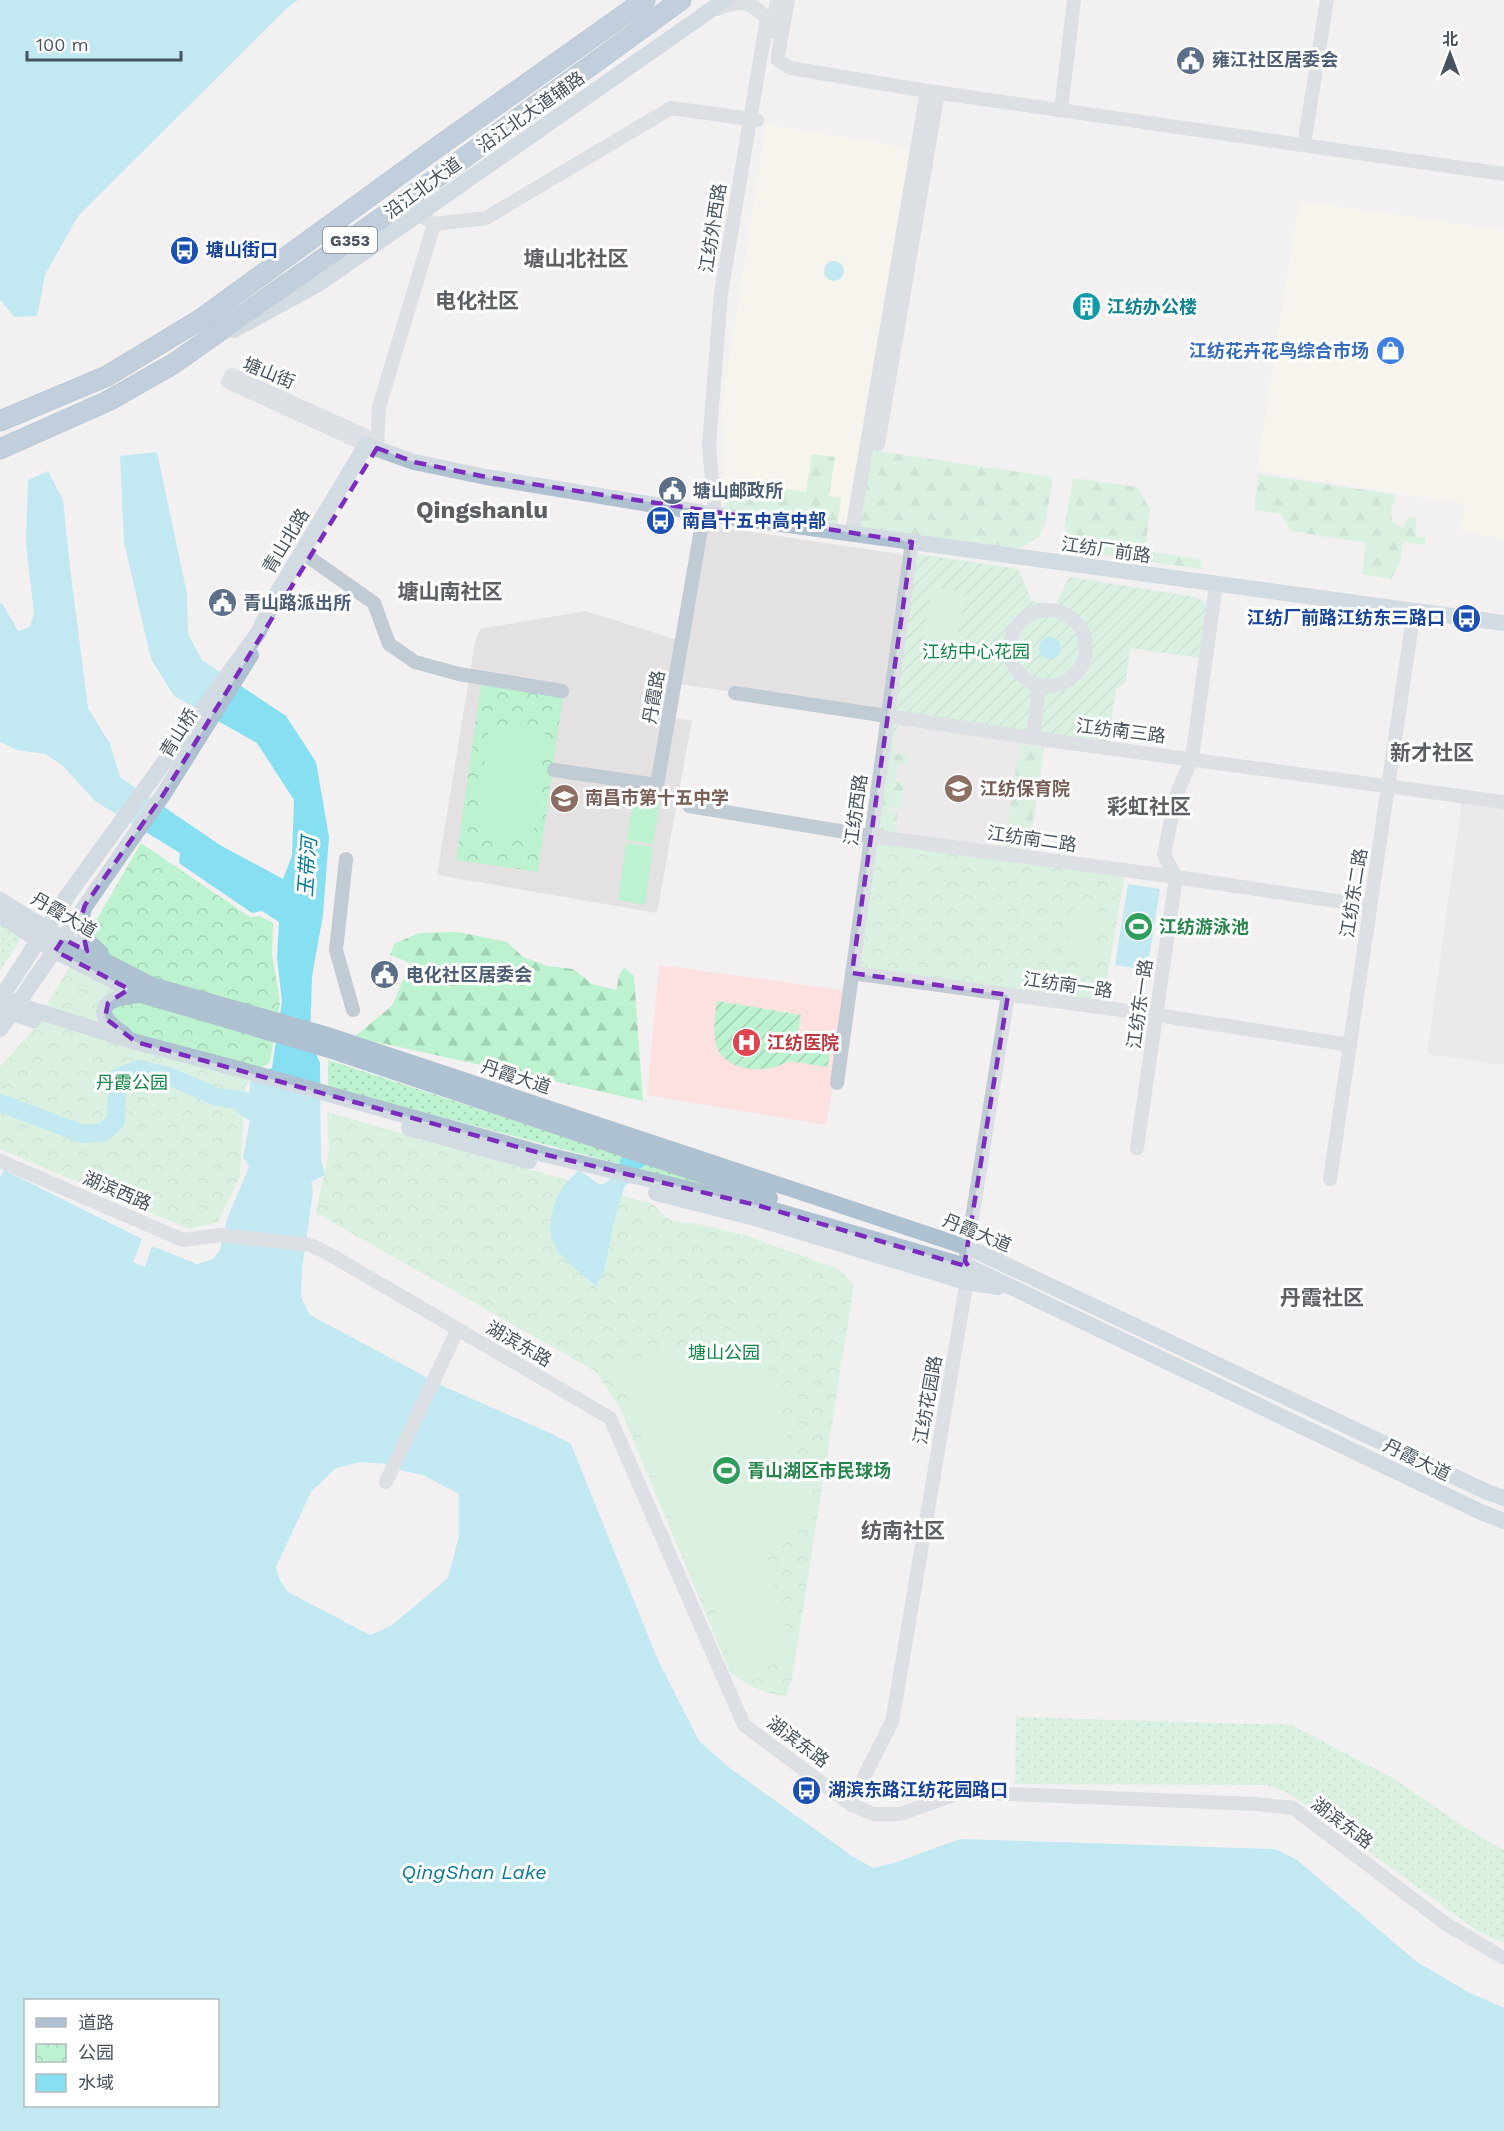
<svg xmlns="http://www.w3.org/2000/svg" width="1504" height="2131" viewBox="0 0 1504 2131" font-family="'Work Sans','Noto Sans SC',sans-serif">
	<defs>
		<pattern id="grass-dots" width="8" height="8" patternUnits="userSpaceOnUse" patternTransform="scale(1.5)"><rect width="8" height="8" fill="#bcf2cf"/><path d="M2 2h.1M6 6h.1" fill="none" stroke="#a3d1b4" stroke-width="1.8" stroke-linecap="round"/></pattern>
		<pattern id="forest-firs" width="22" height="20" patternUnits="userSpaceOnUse" patternTransform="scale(1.5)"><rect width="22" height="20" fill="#bcf2cf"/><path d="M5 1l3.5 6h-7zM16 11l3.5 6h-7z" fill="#a3d1b4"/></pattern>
		<pattern id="park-crowns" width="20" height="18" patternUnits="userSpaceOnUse" patternTransform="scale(1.5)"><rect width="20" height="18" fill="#bcf2cf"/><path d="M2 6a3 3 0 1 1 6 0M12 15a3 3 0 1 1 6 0" fill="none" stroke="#a3d1b4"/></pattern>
		<pattern id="garden-furrows" width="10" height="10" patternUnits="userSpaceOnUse" patternTransform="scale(1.5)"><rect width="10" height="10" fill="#bcf2cf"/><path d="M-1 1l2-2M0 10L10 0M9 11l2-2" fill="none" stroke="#a3d1b4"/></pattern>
	</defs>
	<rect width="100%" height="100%" fill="#f2f0f0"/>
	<g fill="#fdf7e9">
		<polygon points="766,125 911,148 846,527 721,505 726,434 721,413"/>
		<polygon points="1299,201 1504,231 1504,538 1461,532 1464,504 1257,470"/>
	</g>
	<g fill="#e4e1e2">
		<polygon points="706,525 905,555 883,714 680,684"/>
		<polygon points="585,611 678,640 666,717 692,720 657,913 437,875 475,642 480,629"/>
		<polygon points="889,722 1045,743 1029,856 873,835"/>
		<polygon points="1462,801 1504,807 1504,1065 1427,1054"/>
	</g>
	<polygon fill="#fde1e0" points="659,965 849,991 826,1125 647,1095"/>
	<g fill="url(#grass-dots)">
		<polygon points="0,924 22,936 0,971"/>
		<polygon points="328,1060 771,1204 328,1087"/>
		<polygon points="1016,1717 1292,1725 1391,1777 1466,1828 1504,1850 1504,1943 1476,1930 1292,1795 1267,1785 1015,1784"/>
	</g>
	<g fill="url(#forest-firs)">
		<polygon points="871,450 1053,477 1046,520 1040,536 1016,551 859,527"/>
		<polygon points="812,454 835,457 829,496 841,498 837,528 724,512 729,480 806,492"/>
		<polygon points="1259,474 1394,494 1395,501 1391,509 1392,522 1402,528 1409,517 1417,518 1415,536 1426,538 1425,545 1403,542 1400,562 1391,579 1362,574 1366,543 1290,531 1281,514 1254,510"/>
		<polygon points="1073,478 1137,487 1150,509 1145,551 1202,559 1201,569 1077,551 1064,529"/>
		<polygon points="890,724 897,725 893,753 908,755 907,764 898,764 895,781 904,783 901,808 890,807 888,811 898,813 895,830 900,831 900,837 876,834"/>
		<polygon points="1020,744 1044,748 1028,849 1004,846"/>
		<polygon points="458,932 507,942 523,957 547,966 573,969 592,984 616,990 619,976 624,967 634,976 643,1101 354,1037 392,1006 410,963 390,955 394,944 419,933"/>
	</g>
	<g fill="url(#park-crowns)">
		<polygon points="481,685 563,697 538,872 456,860"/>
		<polygon points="870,836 1125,872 1103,1004 852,973"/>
		<polygon points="141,843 250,917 260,916 273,923 272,954 280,1002 270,1061 267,1065 260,1067 245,1087 240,1176 218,1222 189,1229 0,1149 0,1067 32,1031"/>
		<path d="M327 1112 652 1204 670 1220 704 1225 747 1236 839 1269 854 1284 792 1679 786 1696C764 1694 748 1686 730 1672L620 1408 595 1371 316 1213 329 1150Z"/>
	</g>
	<g fill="url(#garden-furrows)">
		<polygon points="912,553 1018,569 1032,601 1056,605 1069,577 1197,597 1206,605 1207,612 1201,658 1130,648 1126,682 1116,689 1108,746 891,715"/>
		<path d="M717 1001 801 1015 797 1040 831 1044 828 1067 788 1061C770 1074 732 1072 719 1052 711 1037 715 1016 717 1001Z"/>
	</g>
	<g fill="#bcf2cf">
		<polygon points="932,587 965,593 956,644 923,639"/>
		<polygon points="489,727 546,734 533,836 477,829"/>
		<polygon points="635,790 661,794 653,844 627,840"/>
		<polygon points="626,843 653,847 645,905 618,900"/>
		<polygon points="1074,907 1101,912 1094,957 1067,953"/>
		<polygon points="754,1321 814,1525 763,1544 794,1658 737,1676 703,1573 692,1577 616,1367"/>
	</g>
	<g fill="#87dff2" fill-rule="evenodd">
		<polygon points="0,0 298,0 287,8 78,216 45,275 37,316 14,317 0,299"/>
		<circle cx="834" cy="271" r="10"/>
		<path d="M157 452 187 594 188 634 202 660 286 716 316 762 329 837 323 915 312 976 310 1039 320 1063 321 1159 325 1175 311 1182 313 1192 302 1269 301 1297 310 1315 443 1386 550 1433 571 1444 657 1658 699 1741 731 1769 852 1856 873 1868 897 1862 960 1839 1275 1849 1297 1860 1417 1962 1468 1992 1504 2008V2131H0V1177L4 1170 142 1239 133 1262 145 1267 152 1246 197 1264 213 1259 220 1250 227 1219 249 1167 243 1157 250 1121 237 1112V1100L249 1096 251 1077 272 1068 282 1001 277 958 279 922 262 911 252 913 179 863 180 853 95 801 62 765 45 754 17 750 0 742V604L2 603 18 631 30 627 34 613 26 544 28 480 48 471 63 500 70 568 88 708 110 744 120 777 220 845 283 879 292 856 294 800 257 743 174 696 151 659 124 542 120 456ZM360 1462 388 1464 403 1471 423 1475 459 1494V1536L448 1578 391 1626 370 1635 288 1592 279 1578 276 1567 311 1492 336 1468ZM26 2000H218V2106H26Z"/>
		<circle cx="1050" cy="648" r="11"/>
		<polygon points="1128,884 1160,889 1147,970 1115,965"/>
		<path d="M624 1152 656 1156 639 1170 624 1188 613 1225 604 1272 596 1286C582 1274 561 1260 553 1242 546 1227 554 1200 563 1187 567 1181 574 1175 579 1170L600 1185C616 1180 618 1166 624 1152Z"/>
	</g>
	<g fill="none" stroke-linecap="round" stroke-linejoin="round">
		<polyline stroke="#87dff2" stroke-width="18" points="0,1103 83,1134 104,1132 116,1121 117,1092 120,1076 140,1069 171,1077 217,1097 261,1103"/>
		<defs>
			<g id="highway">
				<polyline points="0,421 107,376 201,319 439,146 645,0"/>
				<polyline points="0,449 108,401 173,364 384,216 681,0"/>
			</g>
		</defs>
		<use href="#highway" stroke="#708fad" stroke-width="21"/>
		<g stroke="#c0cbd3" stroke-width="14">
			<polyline points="788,0 778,55 778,60 790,68 927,91 1504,174"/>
			<polyline points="772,32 777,0"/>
			<polyline points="1061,110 1074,0"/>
			<polyline points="1304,145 1327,0"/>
			<polyline points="419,214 434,224 486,218 671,108 757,120"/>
			<polyline points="878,444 938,92"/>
			<polyline points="366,445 228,382 231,375 366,436 377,448"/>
			<polyline points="377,448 379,407 434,224"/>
			<path d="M715 515 709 445 721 293 767 19C751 0 740 0 717 9"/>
			<polyline points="852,532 927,91"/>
			<polyline points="310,558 374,603 389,644 415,662 459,674 562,691"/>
			<circle cx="1048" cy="648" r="38"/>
			<polyline points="735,693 1033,738 1504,802"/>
			<polyline points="1033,738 1039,686"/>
			<polyline points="554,770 657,785 704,512"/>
			<polyline points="689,806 870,836 1176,877 1370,906"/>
			<polyline points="346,859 336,950 353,1010"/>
			<polyline points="852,973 1157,1015 1350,1045"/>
			<polyline points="837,1083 912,542"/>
			<polyline points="1137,1148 1176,877 1164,855 1176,796 1192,758 1216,585"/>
			<polyline points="0,1161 183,1240 221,1235 311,1245 329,1254 610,1418 744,1725 850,1804 873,1814 900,1814 963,1792 1256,1804 1293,1808 1446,1924 1504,1958"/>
			<polyline points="1330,1179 1414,611"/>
			<polyline points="966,1256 1008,995"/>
			<polyline points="386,1482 458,1329"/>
			<polyline points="850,1804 892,1722 968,1274"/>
		</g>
		<g stroke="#aec1d0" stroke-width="16">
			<polyline points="234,330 320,283 725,0"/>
			<polyline points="0,900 63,939 152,985 331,1036 972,1249 1487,1492 1504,1498"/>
			<path d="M84 908C78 930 84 939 101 953"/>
			<polyline points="0,915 55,951 141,995 329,1050 770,1198"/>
			<polyline points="0,995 24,1007 136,1042 239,1069 547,1155 760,1206 969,1267 1481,1512 1504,1521"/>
			<polyline points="0,999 68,895 258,633 276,595 366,445 414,462 486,477 715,515 1504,623"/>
			<polyline points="0,1008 33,1020"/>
			<polyline points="0,1029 138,830"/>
			<path d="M125 1035C88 1011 105 997 140 995"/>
			<polyline points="409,1128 529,1161"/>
			<polyline points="656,1193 755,1218 966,1282 998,1287"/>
		</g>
		<use href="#highway" stroke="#85a4c1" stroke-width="20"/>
		<polyline stroke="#aec1d0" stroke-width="16" points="138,830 163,795 251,655"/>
	</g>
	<path d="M0 0H1504V2131H0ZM377 448 414 462 486 477 912 542 852 973 1008 995 965 1261 969 1267 760 1206 547 1155 136 1042 105 1018 108 1003 129 989 55 951 63 939 87 951 80 921 85 905 163 795Z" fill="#f2f0f0" fill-opacity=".55" fill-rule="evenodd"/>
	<path fill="none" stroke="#7b2cbf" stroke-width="4.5" stroke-dasharray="12 8" stroke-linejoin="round" d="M377 448 414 462 486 477 912 542 852 973 1008 995 965 1261 969 1267 760 1206 547 1155 136 1042 105 1018 108 1003 129 989 55 951 63 939 87 951 80 921 85 905 163 795Z"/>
	<defs>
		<symbol id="civic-disc" viewBox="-11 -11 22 22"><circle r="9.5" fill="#5c6f8a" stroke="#fff"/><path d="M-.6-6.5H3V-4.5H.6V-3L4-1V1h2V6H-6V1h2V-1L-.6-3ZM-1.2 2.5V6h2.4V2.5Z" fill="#fff"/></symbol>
		<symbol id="bus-disc" viewBox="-11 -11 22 22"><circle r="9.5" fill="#1a4fb4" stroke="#fff"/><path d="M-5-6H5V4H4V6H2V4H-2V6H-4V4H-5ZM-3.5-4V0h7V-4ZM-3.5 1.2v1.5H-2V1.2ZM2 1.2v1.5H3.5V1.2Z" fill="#fff"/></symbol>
		<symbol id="building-disc" viewBox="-11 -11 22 22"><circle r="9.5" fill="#0f9aa8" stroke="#fff"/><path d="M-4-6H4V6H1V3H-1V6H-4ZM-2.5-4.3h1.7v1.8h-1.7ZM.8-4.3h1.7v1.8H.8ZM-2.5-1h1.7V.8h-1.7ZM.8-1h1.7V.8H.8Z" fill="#fff"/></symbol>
		<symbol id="shop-disc" viewBox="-11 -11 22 22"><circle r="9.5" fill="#3f7fe0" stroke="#fff"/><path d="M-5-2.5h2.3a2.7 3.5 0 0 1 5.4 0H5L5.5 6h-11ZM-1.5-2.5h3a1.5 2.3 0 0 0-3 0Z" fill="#fff"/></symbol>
		<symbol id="school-disc" viewBox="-11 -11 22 22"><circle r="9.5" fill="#8d6e63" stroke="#fff"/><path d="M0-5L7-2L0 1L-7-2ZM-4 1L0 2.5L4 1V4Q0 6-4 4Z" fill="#fff"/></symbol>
		<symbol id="stadium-disc" viewBox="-11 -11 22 22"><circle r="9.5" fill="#2e9e5b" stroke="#fff"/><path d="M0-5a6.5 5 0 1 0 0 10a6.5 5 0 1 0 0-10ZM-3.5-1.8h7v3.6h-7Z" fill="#fff"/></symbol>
		<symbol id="hospital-disc" viewBox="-11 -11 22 22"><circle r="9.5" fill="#e0444e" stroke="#fff"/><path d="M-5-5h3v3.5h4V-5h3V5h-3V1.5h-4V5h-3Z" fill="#fff"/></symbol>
	</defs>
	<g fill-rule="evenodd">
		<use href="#civic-disc" x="1174" y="44" width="33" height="33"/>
		<use href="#bus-disc" x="168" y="234" width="33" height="33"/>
		<use href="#building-disc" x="1070" y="290" width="33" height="33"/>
		<use href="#shop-disc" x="1374" y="334" width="33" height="33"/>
		<use href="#civic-disc" x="656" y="474" width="33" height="33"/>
		<use href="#bus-disc" x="644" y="504" width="33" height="33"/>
		<use href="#civic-disc" x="206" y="586" width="33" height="33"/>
		<use href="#bus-disc" x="1450" y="602" width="33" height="33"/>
		<use href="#school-disc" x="942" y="772" width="33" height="33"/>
		<use href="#school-disc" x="548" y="782" width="33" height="33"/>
		<use href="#stadium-disc" x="1122" y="910" width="33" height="33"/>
		<use href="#civic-disc" x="368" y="958" width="33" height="33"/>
		<use href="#hospital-disc" x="730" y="1026" width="33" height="33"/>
		<use href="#stadium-disc" x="710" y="1454" width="33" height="33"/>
		<use href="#bus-disc" x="790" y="1774" width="33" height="33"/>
	</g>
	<g text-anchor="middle" stroke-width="6" stroke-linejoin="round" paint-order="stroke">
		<rect fill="#fff" stroke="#7e878f" stroke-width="1.5" x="323" y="227" width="54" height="26" rx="4.5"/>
		<g font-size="16" font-weight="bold" fill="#47545f">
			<text x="350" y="246">G353</text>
		</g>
		<g font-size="18" font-weight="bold" fill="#4e5e75" stroke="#fff" text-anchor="start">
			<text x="1212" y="66">雍江社区居委会</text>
			<text x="693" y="497">塘山邮政所</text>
			<text x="243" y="609">青山路派出所</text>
			<text x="406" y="981">电化社区居委会</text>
		</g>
		<g font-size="18" fill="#47545f" stroke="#fff">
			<text transform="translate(531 112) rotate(-35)" y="6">沿江北大道辅路</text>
			<text transform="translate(423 188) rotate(-36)" y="6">沿江北大道</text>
			<text transform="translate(713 228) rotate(-81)" y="6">江纺外西路</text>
			<text transform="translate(269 373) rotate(22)" y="6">塘山街</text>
			<text transform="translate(286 541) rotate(-59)" y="6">青山北路</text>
			<text transform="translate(1106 550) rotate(8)" y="6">江纺厂前路</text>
			<text transform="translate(654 697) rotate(-80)" y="6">丹霞路</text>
			<text transform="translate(1121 731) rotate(7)" y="6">江纺南三路</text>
			<text transform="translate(179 733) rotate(-58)" y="6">青山桥</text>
			<text transform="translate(856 810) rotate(-82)" y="6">江纺西路</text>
			<text transform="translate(1032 839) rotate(8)" y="6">江纺南二路</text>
			<text transform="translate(1354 893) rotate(-81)" y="6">江纺东二路</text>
			<text transform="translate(64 915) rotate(30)" y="6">丹霞大道</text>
			<text transform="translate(1068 985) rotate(8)" y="6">江纺南一路</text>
			<text transform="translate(1140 1004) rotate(-82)" y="6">江纺东一路</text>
			<text transform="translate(516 1077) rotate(18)" y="6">丹霞大道</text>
			<text transform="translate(117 1191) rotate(23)" y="6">湖滨西路</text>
			<text transform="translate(977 1233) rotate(22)" y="6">丹霞大道</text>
			<text transform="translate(519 1344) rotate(30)" y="6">湖滨东路</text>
			<text transform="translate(928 1400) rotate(-80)" y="6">江纺花园路</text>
			<text transform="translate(1417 1460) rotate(26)" y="6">丹霞大道</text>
			<text transform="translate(798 1742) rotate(37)" y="6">湖滨东路</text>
			<text transform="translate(1342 1823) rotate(37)" y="6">湖滨东路</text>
		</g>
		<g font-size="18" font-weight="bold" fill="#164399" stroke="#fff" text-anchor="start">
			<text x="206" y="256">塘山街口</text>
			<text x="682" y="527">南昌十五中高中部</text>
			<text x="1445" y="624" text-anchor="end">江纺厂前路江纺东三路口</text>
			<text x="828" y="1796">湖滨东路江纺花园路口</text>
		</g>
		<g font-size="18" font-weight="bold" fill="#0d838f" stroke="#fff" text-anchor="start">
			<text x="1107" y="313">江纺办公楼</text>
		</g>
		<g font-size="18" font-weight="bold" fill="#366cbe" stroke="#fff" text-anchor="end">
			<text x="1369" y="357">江纺花卉花鸟综合市场</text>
		</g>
		<g font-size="18" fill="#118647" stroke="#fff">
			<text x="976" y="658">江纺中心花园</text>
			<text x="132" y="1089">丹霞公园</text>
			<text x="724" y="1359">塘山公园</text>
		</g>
		<g font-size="18" font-weight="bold" fill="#785e54" stroke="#fff" text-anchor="start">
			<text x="980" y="795">江纺保育院</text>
			<text x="585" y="804">南昌市第十五中学</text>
		</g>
		<g font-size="18" font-weight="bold" fill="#27864d" stroke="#fff" text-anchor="start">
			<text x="1159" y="933">江纺游泳池</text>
			<text x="747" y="1477">青山湖区市民球场</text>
		</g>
		<g font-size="18" font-weight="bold" fill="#be3a42" stroke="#fff" text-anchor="start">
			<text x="767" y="1049">江纺医院</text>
		</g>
		<g font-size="20" font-style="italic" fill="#067b94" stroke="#fff">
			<text transform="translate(307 867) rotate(-86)" y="7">玉带河</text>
			<text x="474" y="1879">QingShan Lake</text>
		</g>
		<g font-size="21" font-weight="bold" fill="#5c6065" stroke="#fff">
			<text x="576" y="266">塘山北社区</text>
			<text x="477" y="308">电化社区</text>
			<text x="450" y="599">塘山南社区</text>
			<text x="1432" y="760">新才社区</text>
			<text x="1149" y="814">彩虹社区</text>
			<text x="1322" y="1305">丹霞社区</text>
			<text x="903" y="1538">纺南社区</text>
		</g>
		<g font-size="24" font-weight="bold" fill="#5c6065" stroke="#fff">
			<text x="482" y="518">Qingshanlu</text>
		</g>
	</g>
	<rect x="24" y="1999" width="195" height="108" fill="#ffffff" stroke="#b5bbbf" stroke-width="1.5"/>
	<rect x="36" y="2018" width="30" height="9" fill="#aec1d0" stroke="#b5bbbf" stroke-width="1.5"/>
	<text x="78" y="2029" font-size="18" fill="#47545f">道路</text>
	<rect x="36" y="2044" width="30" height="18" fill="url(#park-crowns)" stroke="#b5bbbf" stroke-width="1.5"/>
	<text x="78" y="2059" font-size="18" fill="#47545f">公园</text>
	<rect x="36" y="2074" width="30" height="18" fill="#87dff2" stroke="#b5bbbf" stroke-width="1.5"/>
	<text x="78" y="2089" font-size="18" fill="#47545f">水域</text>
	<g transform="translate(1450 54)" stroke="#ffffff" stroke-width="4.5" paint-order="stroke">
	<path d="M0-4.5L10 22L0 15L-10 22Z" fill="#47545f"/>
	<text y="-9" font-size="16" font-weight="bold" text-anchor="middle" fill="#47545f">北</text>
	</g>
	<path d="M27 51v9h154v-9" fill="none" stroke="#47545f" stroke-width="3"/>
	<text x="36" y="51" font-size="18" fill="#47545f" stroke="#ffffff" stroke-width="4.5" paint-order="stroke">100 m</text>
</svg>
